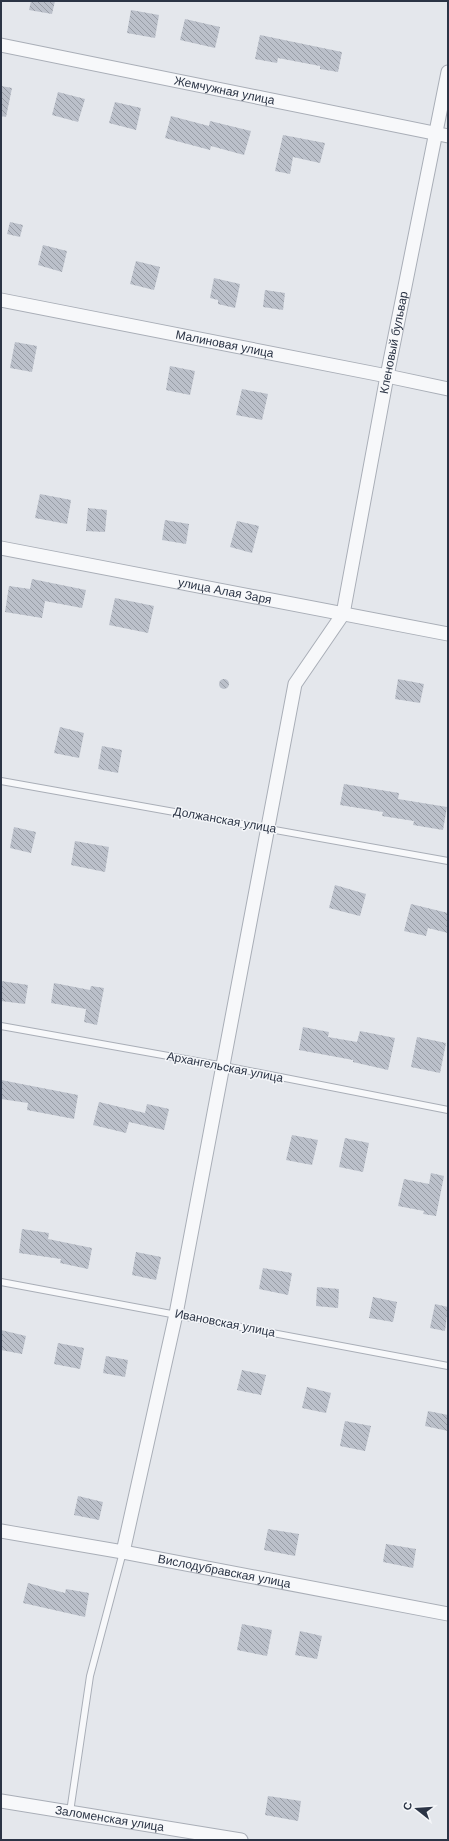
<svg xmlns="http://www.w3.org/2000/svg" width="449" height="1841" viewBox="0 0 449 1841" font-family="Helvetica,sans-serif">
	<defs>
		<pattern id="building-back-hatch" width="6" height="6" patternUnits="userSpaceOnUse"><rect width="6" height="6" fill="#bbc0ca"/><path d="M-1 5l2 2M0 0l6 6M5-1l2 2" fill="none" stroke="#989da6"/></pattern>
	</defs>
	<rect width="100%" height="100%" fill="#e4e7ec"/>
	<g fill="url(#building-back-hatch)">
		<polygon points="31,1 55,1 52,14 29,10"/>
		<polygon points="131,10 159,15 155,38 127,33"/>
		<polygon points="185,19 220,27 215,48 180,40"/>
		<polygon points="260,35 342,52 338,72 320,69 320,66 278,58 277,63 255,59"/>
		<polygon points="1,86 12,88 6,117 1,116"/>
		<polygon points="58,92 85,99 78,122 52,115"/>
		<polygon points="115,102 141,108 136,130 109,123"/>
		<polygon points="171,116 209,126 210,121 251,131 244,155 211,146 210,150 165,138"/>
		<polygon points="283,135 325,143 320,163 293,157 290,174 275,171"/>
		<polygon points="10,222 23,225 20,237 7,234"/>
		<polygon points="43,245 67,251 62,272 38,265"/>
		<polygon points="136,261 160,267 154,290 130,284"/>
		<polygon points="214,278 240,284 235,308 218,304 218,300 210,298"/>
		<polygon points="265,290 285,293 283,310 263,307"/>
		<polygon points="15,342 37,346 32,372 10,368"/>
		<polygon points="170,366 195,371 190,395 166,390"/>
		<polygon points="242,389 268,394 262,420 236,415"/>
		<polygon points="40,494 71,500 67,524 35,518"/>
		<polygon points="88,508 107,510 105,532 86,531"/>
		<polygon points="165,520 189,524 186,544 162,540"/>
		<polygon points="237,521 259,526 252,553 230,547"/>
		<polygon points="32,579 86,590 82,608 45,601 42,618 5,612 9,586 30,589"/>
		<polygon points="115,598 154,606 148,633 109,625"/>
		<circle cx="224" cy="684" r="5"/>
		<polygon points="398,679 424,684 420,703 395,699"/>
		<polygon points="60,727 84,733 79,758 54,753"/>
		<polygon points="102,746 122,750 118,773 98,769"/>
		<polygon points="344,784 399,793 398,799 447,807 443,830 413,825 414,821 382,816 383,812 340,805"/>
		<polygon points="14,827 36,832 31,853 10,848"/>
		<polygon points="75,841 109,847 105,872 71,865"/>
		<polygon points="335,885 366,894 360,916 329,908"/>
		<polygon points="411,904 448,913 448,933 428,928 426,936 404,931"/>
		<polygon points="1,981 28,985 25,1004 1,1001"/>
		<polygon points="54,983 90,990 91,986 104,988 97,1025 84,1022 86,1009 51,1003"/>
		<polygon points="303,1027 329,1032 328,1037 357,1042 360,1031 395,1038 388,1070 353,1062 353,1060 299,1050"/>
		<polygon points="417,1037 446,1043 440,1073 411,1067"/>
		<polygon points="1,1080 78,1095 74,1119 27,1110 28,1103 1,1099"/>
		<polygon points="99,1102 145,1113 147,1104 169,1109 164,1130 129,1122 126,1133 93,1125"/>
		<polygon points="292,1135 318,1140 312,1165 286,1160"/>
		<polygon points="345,1138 369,1143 363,1172 339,1167"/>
		<polygon points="431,1173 444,1176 436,1216 423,1214 424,1211 398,1206 404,1179 429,1184"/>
		<polygon points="22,1229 49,1233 48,1239 92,1248 88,1269 60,1263 61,1259 19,1253"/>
		<polygon points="136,1252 161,1257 156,1280 132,1275"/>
		<polygon points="263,1268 292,1273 288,1295 259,1289"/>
		<polygon points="317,1287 339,1289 338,1308 316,1306"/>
		<polygon points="373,1297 397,1302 393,1322 369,1318"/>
		<polygon points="435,1304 448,1307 445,1331 430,1328"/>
		<polygon points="1,1330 26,1336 22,1354 1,1350"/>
		<polygon points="58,1343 84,1348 80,1369 54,1364"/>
		<polygon points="106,1356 128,1360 125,1377 103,1373"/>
		<polygon points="242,1370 266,1375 261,1395 237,1390"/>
		<polygon points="307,1387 331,1393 326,1413 302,1408"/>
		<polygon points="428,1411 448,1415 448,1431 425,1426"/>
		<polygon points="345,1421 371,1426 365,1451 340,1446"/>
		<polygon points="78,1496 103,1502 99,1520 74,1515"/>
		<polygon points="268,1529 299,1534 295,1556 264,1550"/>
		<polygon points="386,1544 416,1549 413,1568 383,1562"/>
		<polygon points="28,1583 65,1593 66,1589 89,1593 85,1617 23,1603"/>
		<polygon points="242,1624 272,1630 267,1656 237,1650"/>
		<polygon points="300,1631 322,1636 317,1659 295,1655"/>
		<polygon points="268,1796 301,1801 298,1821 265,1815"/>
	</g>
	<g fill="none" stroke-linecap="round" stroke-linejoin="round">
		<defs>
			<g id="lane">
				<polyline points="1,781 448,861"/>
				<polyline points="1,1026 224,1066 448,1110"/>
				<polyline points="1,1282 448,1366"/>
				<polyline points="70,1812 90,1676 123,1552"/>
			</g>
			<g id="street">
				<path id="s1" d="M1 45 448 136"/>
				<path id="s2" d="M1 300 387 376 448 389"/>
				<path id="s3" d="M1 548 448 634"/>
				<path id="s4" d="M1 1531 123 1552 448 1614"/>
				<path id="s5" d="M123 1552 176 1314 295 684 343 614 387 376 448 72"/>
				<path id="s6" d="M1 1801 241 1840"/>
			</g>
		</defs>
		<use href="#lane" stroke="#a9aeb7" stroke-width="8"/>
		<use href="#street" stroke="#a9aeb7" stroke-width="15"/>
		<use href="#lane" stroke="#f7f8fa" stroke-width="6"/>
		<use href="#street" stroke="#f7f8fa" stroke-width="13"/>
	</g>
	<g text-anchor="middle" stroke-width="3" stroke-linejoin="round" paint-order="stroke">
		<g font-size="12" fill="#2b3445" stroke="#f4f6f9">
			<text dy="4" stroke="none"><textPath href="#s1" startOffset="228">Жемчужная улица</textPath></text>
			<text dy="4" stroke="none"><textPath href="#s5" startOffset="1246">Кленовый бульвар</textPath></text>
			<text dy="4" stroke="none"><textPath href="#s2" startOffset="228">Малиновая улица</textPath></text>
			<text dy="4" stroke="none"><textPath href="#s3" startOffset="228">улица Алая Заря</textPath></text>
			<text transform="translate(225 820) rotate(10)" y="4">Должанская улица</text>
			<text transform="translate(225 1067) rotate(11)" y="4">Архангельская улица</text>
			<text transform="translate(225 1323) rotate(11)" y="4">Ивановская улица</text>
			<text dy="4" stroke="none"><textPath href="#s4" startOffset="227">Вислодубравская улица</textPath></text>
			<text dy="4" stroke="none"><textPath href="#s6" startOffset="110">Заломенская улица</textPath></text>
		</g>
	</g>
	<rect width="449" height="1841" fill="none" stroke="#2b3445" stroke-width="4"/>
	<g transform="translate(417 1809) rotate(287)" stroke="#f4f6f9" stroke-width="3" paint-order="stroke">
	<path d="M0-3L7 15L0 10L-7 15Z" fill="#2b3445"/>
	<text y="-6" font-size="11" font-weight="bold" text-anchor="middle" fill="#2b3445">С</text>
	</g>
</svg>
